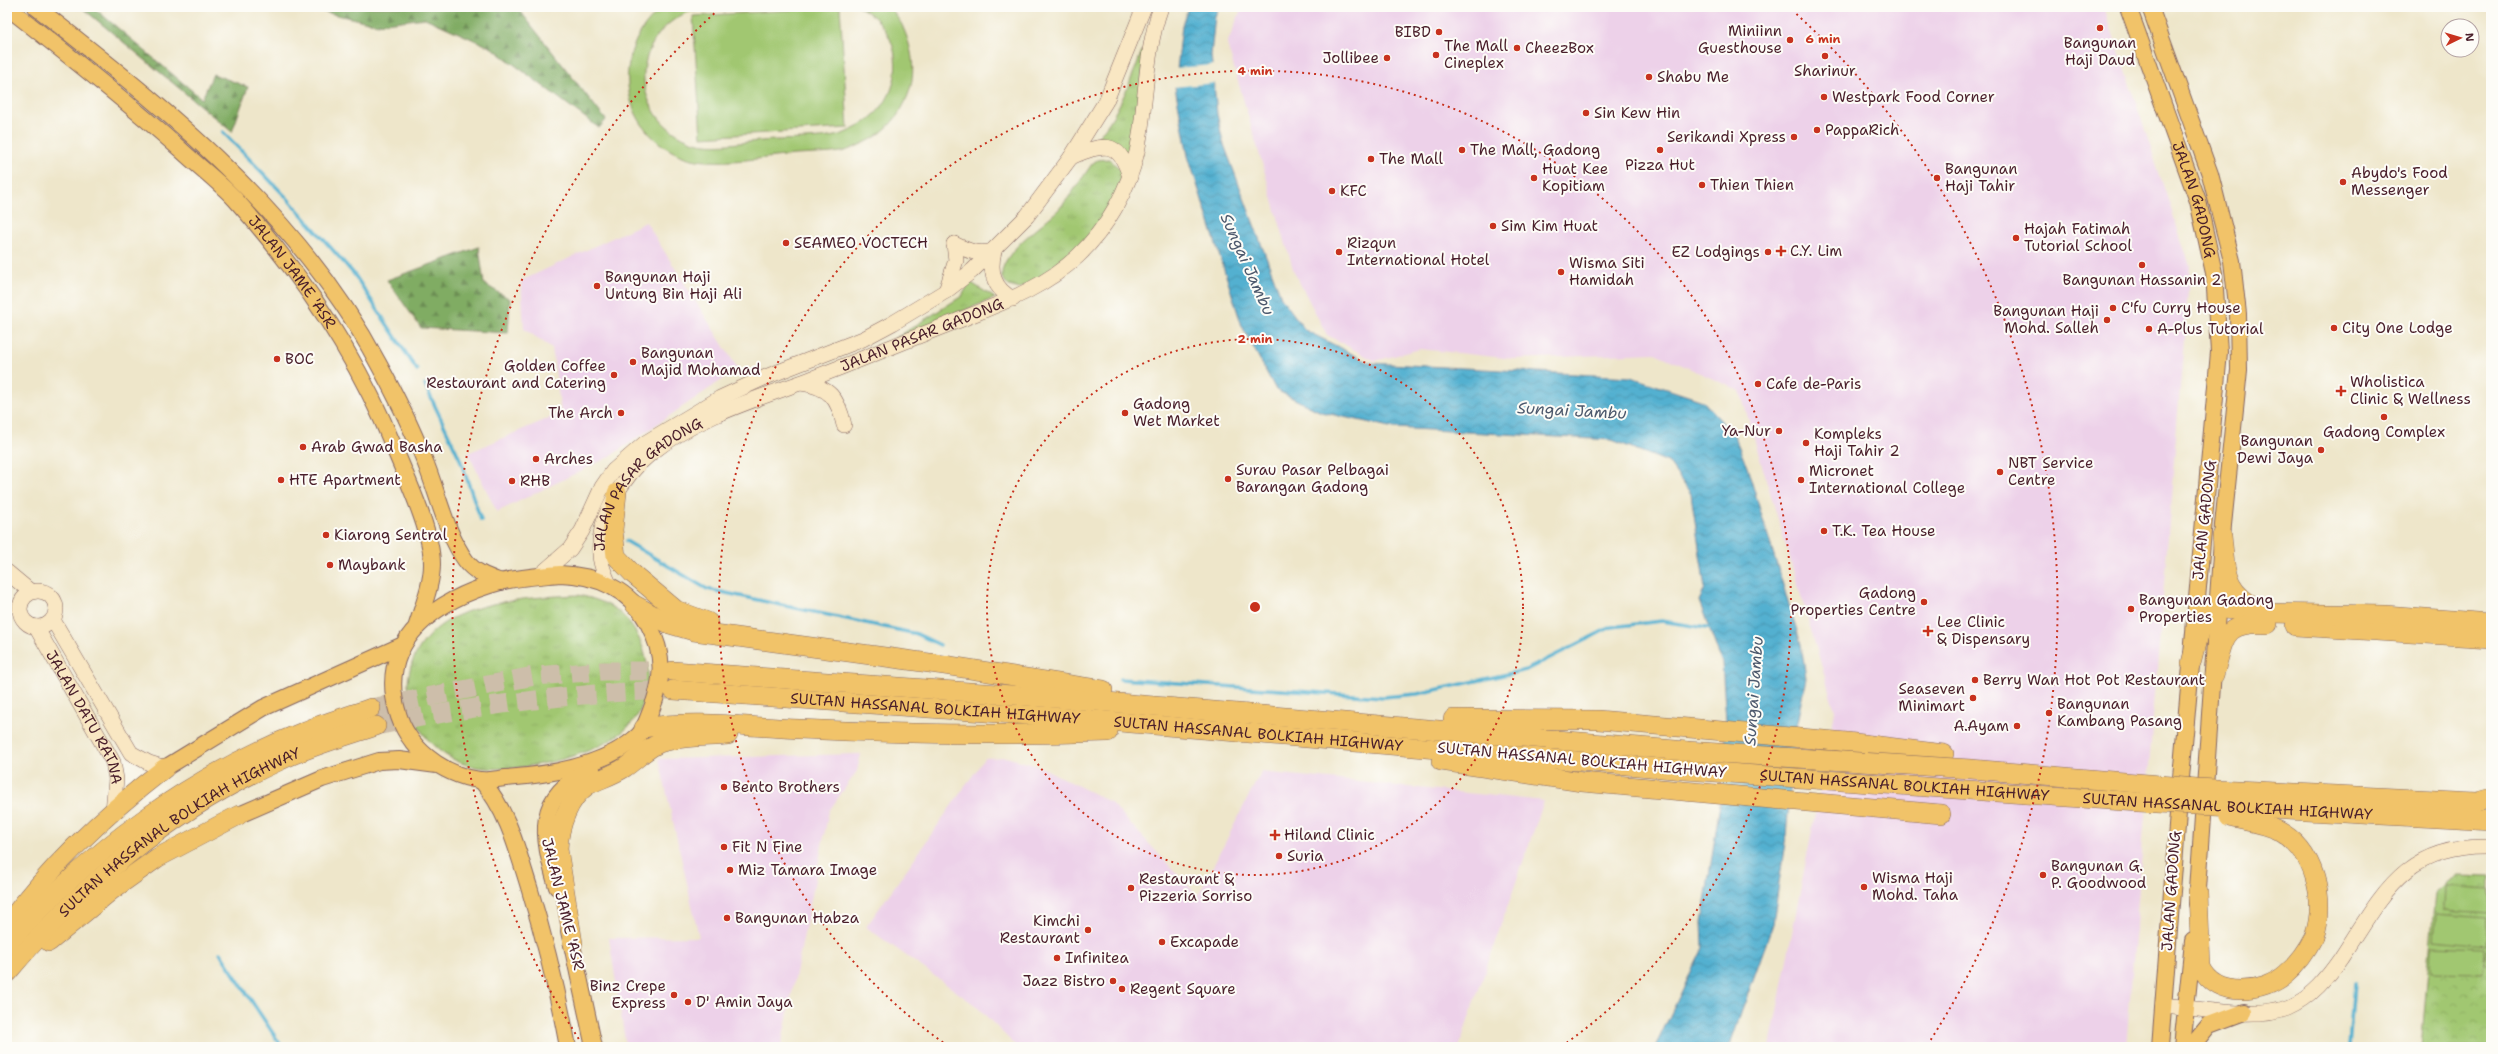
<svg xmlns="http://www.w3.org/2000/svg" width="2498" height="1054" viewBox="0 0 2498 1054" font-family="'Shantell Sans',sans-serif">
	<defs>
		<pattern id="grass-tufts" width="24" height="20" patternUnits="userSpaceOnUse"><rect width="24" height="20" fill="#a1c771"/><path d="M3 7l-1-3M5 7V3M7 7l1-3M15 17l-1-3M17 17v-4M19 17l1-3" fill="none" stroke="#8caa62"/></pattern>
		<pattern id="forest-firs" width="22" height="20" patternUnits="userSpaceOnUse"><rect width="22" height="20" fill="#80ac63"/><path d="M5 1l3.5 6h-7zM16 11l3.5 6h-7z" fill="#6b8b52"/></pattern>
		<pattern id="park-crowns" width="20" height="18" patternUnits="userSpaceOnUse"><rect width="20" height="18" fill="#a1c771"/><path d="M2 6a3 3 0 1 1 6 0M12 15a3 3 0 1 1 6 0" fill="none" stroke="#8caa62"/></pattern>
		<pattern id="water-waves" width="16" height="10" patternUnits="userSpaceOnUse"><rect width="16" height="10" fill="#52b0d0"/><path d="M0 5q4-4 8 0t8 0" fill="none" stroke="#468fa9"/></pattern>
	</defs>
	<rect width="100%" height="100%" fill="#fdfcf7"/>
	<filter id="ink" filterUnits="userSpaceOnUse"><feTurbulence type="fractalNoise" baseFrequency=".025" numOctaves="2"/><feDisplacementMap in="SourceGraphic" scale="8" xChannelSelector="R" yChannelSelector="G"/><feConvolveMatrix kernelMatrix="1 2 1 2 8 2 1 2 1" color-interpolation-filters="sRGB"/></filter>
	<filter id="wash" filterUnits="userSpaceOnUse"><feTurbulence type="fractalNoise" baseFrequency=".012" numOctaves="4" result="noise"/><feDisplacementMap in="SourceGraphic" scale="16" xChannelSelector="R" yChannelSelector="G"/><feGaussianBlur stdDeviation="0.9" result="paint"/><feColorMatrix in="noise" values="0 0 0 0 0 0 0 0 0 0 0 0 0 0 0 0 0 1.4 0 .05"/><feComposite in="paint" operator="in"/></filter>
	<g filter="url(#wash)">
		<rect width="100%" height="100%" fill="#eee6ca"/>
		<g fill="#edd1e9">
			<polygon points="1242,7 2104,7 2190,266 2126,1047 1770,1047 1835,711 1740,391 1655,353 1514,359 1420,349 1375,361 1327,335 1294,272 1227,44"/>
			<polygon points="646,222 738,369 609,457 497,512 468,453 561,413 552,348 524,329 521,281"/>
			<polygon points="861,754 857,771 829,811 781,1047 626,1047 609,938 699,937 659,759"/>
			<polygon points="1006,757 1041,767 1110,802 1198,896 1261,772 1544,801 1459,1047 1017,1047 975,1005 866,927 985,758"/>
		</g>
		<g fill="url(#grass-tufts)" stroke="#76734e">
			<path d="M1142 51 1145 52 1132 160 1093 142C1118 117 1129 84 1142 51Z"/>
			<path d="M1109 159 1122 171C1120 200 1094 233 1074 253 1060 268 1037 278 1020 289L1009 286 1002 278C998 254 1043 225 1059 209 1071 196 1081 179 1092 164L1097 160Z"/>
			<polygon points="970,282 995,298 894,339 962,296"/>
			<path d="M578 595C592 598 606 602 618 611 651 639 660 695 628 727 599 756 523 772 483 768 415 761 380 678 435 630 469 600 535 597 578 595Z"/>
		</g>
		<g fill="url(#forest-firs)" stroke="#656647">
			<polygon points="81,7 93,7 202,99 213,74 248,87 232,132"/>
			<polygon points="302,7 517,7 606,120 599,128 492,48 425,18 377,24"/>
			<polygon points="479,247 484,284 510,299 508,333 421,328 387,280"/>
		</g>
		<polygon fill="url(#park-crowns)" stroke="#76734e" points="2456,875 2491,876 2491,1047 2421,1047 2435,893"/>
		<g fill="#a1c771" stroke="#76734e">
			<path d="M664 7H728C712 8 694 8 680 16 651 32 635 69 649 101 657 120 670 132 689 140 710 149 739 142 761 141 781 139 822 140 839 135 875 123 900 95 895 56 892 35 879 17 859 7H892C893 14 899 19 902 25 912 47 917 72 908 95 902 113 887 131 870 140 862 144 850 150 841 152 827 154 811 154 796 155 766 157 712 167 685 157 618 133 608 48 664 7Z"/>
			<polygon points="840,7 848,128 701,137 693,16"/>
			<polygon points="2445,886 2491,889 2490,913 2444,910"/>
			<polygon points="2436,914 2487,918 2485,945 2434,940"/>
			<polygon points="2488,933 2491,933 2491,965 2485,964"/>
			<polygon points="2432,946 2484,948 2483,973 2431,972"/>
		</g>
		<polygon fill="url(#water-waves)" stroke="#4e687e" points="1188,7 1219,7 1215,16 1211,55 1217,114 1223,142 1281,297 1305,330 1370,363 1631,377 1703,401 1734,435 1747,467 1801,644 1806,678 1796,727 1786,836 1773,924 1729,1047 1655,1047 1703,947 1702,922 1720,804 1726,721 1722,663 1699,601 1705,588 1691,494 1668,462 1612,440 1394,428 1321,412 1276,390 1242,326 1188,156 1175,87 1182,26"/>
		<polygon fill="#eee6ca" points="1214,65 1216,83 1173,87 1175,68"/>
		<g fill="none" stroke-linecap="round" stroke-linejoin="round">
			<g stroke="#52b0d0" stroke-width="3.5">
				<polyline points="223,132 287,198 354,274 417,370"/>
				<polyline points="425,385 460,459 481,520"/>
				<polyline points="626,541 707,589 917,634 940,645"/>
				<polyline points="1120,679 1383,697 1417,694 1526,670 1611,627 1662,621 1712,629"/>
				<polyline points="220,953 282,1047"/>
				<polyline points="2349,1047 2354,983"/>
			</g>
		</g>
	</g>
	<g filter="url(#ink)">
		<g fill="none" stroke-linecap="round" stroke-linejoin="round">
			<g stroke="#cdbeaa" stroke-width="19" stroke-dasharray="19 10" stroke-linecap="butt">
				<polyline points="371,708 534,676 604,671 673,671"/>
				<path d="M376 726C477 705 570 693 673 690"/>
			</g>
			<defs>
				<g id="secondary">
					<path d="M1071 157C1102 144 1119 138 1130 177"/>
					<path d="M954 244C968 251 977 255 994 251"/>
					<path d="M994 251C989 272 993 288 1013 299"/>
					<polyline points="946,291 956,260 954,244"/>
					<path d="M801 383C830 387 838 398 844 425"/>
					<polyline points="7,572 31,592"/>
					<polyline points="539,576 570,549 582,531 602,487 613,471 645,443 720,398 768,376 863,339 893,323 946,291 972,271 1027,216 1071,157 1106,101 1144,7"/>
					<path id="s1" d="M609 584C605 574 600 565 600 554 597 517 623 476 650 454 696 417 754 400 808 380 858 361 907 340 957 321 1001 303 1043 289 1078 256 1107 228 1128 191 1137 152 1147 104 1144 54 1161 7"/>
					<circle cx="38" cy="609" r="18"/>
					<polyline points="53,620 131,753 149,763 165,768"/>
					<path id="s2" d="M36 627 113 762 116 779 113 811"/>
					<path d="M2163 1005C2198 1008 2256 1021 2289 1007 2312 997 2327 978 2341 958 2383 894 2404 844 2491 847"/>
				</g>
				<g id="primary">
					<path id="s3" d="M7 7C66 53 124 99 180 149 198 166 218 181 235 199 301 273 356 354 393 445 406 477 432 531 432 564 432 584 423 606 417 625"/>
					<path d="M36 7C165 108 300 215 378 363 395 394 411 426 424 459 437 490 446 534 466 561 475 573 488 577 501 582"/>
					<path id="s4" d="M2128 7 2198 201 2214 273 2219 352 2179 800 2160 1047"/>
					<polyline points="2150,7 2210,174 2232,261 2238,314 2239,370 2223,525 2197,904"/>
					<path d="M560 574C596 575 630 589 648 623 665 655 664 680 650 713 647 721 644 730 638 736 605 766 548 775 506 778 497 779 488 781 479 780 441 774 407 748 397 710 377 639 440 598 500 582 519 577 540 576 560 574Z"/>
					<polyline points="165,768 263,708 403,645"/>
					<path d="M481 780C508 811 517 849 529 887 545 940 558 993 568 1047"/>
					<polyline points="239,815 322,779 379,761 399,760 437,765"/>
					<path d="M557 887C542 835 533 796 592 769"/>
					<polyline points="569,931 594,1047"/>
					<polyline points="2182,1047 2193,941"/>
					<polyline points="2191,1047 2209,1025 2244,1012"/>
				</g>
				<g id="highway">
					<polyline points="617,493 613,530 616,556 633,574 676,610 708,622"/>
					<path d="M2222 536C2226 573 2224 593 2261 610"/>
					<polyline points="635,605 669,624 693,631 944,665 1103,690"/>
					<polyline points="2295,626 2491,638"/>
					<polyline points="2191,663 2204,612 2211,608 2269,613 2385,615 2491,623"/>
					<polyline points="673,671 1083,700 1687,751"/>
					<path d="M2214 675C2225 638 2222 621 2268 624"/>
					<path id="s5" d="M673 690 1084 719 1685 770"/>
					<polyline points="1453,719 1598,720 1847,742 1944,754"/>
					<path d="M644 728C695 719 747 727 799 729 901 734 1006 736 1108 732"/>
					<polyline points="1441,761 1582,782 1941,814"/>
					<polyline points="2477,802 2491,798"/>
					<polyline points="2476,820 2491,821"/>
					<path d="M2198 892 2201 967C2216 999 2263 994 2286 974 2298 964 2307 951 2314 937"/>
					<path d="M7 925C51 865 107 813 165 768"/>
					<polyline points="49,942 112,890 157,858 239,815"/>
					<path d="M573 943 558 849C559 827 568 798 588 785 600 779 613 775 624 768 638 759 650 744 667 741 687 736 708 737 728 735"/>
					<path d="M7 945C87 852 190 776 305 731 326 722 349 716 371 708"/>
					<path id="s6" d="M7 973C81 885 173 809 279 761 310 746 343 737 376 726"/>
				</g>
			</defs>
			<use href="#secondary" stroke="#836563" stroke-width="16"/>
			<use href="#primary" stroke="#836563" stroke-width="18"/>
			<use href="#highway" stroke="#836563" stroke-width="20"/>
			<use href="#secondary" stroke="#f9e7c3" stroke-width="15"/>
			<use href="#primary" stroke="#f1c369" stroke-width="16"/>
			<use href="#highway" stroke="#f1c369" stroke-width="19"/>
			<defs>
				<g id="highway-bridge">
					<polyline points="1687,751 1971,769 2196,788 2477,802"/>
					<path id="s7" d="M1685 770 2138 802 2476 820"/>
					<path d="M2229 817C2245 821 2262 823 2277 830 2315 849 2327 900 2314 937"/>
				</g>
			</defs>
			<use href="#highway-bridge" stroke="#836563" stroke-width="20" stroke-linecap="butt"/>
			<use href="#highway-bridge" stroke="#f1c369" stroke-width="19"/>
		</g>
	</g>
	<g fill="none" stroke="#c8321e" stroke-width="2" stroke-dasharray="2 4">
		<circle cx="1255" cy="607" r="268"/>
		<path d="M948 1046A536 536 0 1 1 1562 1046"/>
		<path d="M582 1044A803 803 0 0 1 718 10M1792 10A803 803 0 0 1 1928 1044"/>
	</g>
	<g fill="#c8321e" stroke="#fdfcf7" stroke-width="1.5">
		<circle cx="2100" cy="28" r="4"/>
		<circle cx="1439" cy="32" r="4"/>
		<circle cx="1790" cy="40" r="4"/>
		<circle cx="1517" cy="48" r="4"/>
		<circle cx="1436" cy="55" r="4"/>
		<circle cx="1825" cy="56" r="4"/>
		<circle cx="1387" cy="58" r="4"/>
		<circle cx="1649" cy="77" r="4"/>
		<circle cx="1824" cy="97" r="4"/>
		<circle cx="1586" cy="113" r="4"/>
		<circle cx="1817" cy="130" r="4"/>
		<circle cx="1794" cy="137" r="4"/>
		<circle cx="1462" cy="150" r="4"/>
		<circle cx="1660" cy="150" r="4"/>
		<circle cx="1371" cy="159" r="4"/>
		<circle cx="1534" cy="178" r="4"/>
		<circle cx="1937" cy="178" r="4"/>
		<circle cx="2343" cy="182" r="4"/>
		<circle cx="1702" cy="185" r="4"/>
		<circle cx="1332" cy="191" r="4"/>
		<circle cx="1493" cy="226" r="4"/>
		<circle cx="2016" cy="238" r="4"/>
		<circle cx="786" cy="243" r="4"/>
		<path d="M1779 245h4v4h4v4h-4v4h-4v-4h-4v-4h4z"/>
		<circle cx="1339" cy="252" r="4"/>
		<circle cx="1768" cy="252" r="4"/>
		<circle cx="2142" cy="265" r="4"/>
		<circle cx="1561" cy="272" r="4"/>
		<circle cx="597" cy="286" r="4"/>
		<circle cx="2113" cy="308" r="4"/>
		<circle cx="2107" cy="320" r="4"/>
		<circle cx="2334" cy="328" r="4"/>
		<circle cx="2149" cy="329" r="4"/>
		<circle cx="277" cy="359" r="4"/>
		<circle cx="633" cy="362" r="4"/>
		<circle cx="614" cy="375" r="4"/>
		<circle cx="1758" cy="384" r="4"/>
		<path d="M2339 385h4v4h4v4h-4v4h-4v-4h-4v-4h4z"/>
		<circle cx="621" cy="413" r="4"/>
		<circle cx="1125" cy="413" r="4"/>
		<circle cx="2384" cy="417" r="4"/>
		<circle cx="1779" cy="431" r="4"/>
		<circle cx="1806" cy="443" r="4"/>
		<circle cx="303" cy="447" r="4"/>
		<circle cx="2321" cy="450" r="4"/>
		<circle cx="536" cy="459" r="4"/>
		<circle cx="2000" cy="472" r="4"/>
		<circle cx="1228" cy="479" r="4"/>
		<circle cx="281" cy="480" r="4"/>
		<circle cx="1801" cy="480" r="4"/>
		<circle cx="512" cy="481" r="4"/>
		<circle cx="1824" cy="531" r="4"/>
		<circle cx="326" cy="535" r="4"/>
		<circle cx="330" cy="565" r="4"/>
		<circle cx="1924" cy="602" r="4"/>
		<circle cx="2131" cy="609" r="4"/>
		<path d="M1926 625h4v4h4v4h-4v4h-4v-4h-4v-4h4z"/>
		<circle cx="1975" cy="680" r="4"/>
		<circle cx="1973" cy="698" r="4"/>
		<circle cx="2049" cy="713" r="4"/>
		<circle cx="2017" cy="726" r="4"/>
		<circle cx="724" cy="787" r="4"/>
		<path d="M1273 829h4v4h4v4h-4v4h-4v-4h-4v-4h4z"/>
		<circle cx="724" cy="847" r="4"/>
		<circle cx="1279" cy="856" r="4"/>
		<circle cx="730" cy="870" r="4"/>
		<circle cx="2043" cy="875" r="4"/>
		<circle cx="1864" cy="887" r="4"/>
		<circle cx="1131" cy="888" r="4"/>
		<circle cx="727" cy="918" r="4"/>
		<circle cx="1088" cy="930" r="4"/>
		<circle cx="1162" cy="942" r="4"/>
		<circle cx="1057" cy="958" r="4"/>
		<circle cx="1113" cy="981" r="4"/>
		<circle cx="1122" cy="989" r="4"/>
		<circle cx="674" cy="995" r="4"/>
		<circle cx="688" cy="1002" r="4"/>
	</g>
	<g text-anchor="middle" stroke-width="4" stroke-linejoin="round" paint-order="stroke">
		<g font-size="15" fill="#4a1f2b" stroke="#fdfcf7" text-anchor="start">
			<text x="1782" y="36" text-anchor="end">Miniinn<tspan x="1782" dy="17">Guesthouse</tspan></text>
			<text x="1431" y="37" text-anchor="end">BIBD</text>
			<text x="2100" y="48" text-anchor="middle">Bangunan<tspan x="2100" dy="17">Haji Daud</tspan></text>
			<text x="1444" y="51">The Mall<tspan x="1444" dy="17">Cineplex</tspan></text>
			<text x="1525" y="53">CheezBox</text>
			<text x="1379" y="63" text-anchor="end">Jollibee</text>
			<text x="1825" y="76" text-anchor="middle">Sharinur</text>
			<text x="1657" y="82">Shabu Me</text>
			<text x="1832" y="102">Westpark Food Corner</text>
			<text x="1594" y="118">Sin Kew Hin</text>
			<text x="1825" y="135">PappaRich</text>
			<text x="1786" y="142" text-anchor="end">Serikandi Xpress</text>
			<text x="1470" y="155">The Mall, Gadong</text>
			<text x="1379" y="164">The Mall</text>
			<text x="1660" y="170" text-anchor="middle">Pizza Hut</text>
			<text x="1542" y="174">Huat Kee<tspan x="1542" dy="17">Kopitiam</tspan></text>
			<text x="1945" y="174">Bangunan<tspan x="1945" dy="17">Haji Tahir</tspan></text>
			<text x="2351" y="178">Abydo's Food<tspan x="2351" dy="17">Messenger</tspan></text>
			<text x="1710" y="190">Thien Thien</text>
			<text x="1340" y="196">KFC</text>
			<text x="1501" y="231">Sim Kim Huat</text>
			<text x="2024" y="234">Hajah Fatimah<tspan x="2024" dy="17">Tutorial School</tspan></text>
			<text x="794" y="248">SEAMEO VOCTECH</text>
			<text x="1347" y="248">Rizqun<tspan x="1347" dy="17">International Hotel</tspan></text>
			<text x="1790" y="256">C.Y. Lim</text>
			<text x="1760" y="257" text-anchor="end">EZ Lodgings</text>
			<text x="1569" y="268">Wisma Siti<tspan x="1569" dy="17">Hamidah</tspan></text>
			<text x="605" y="282">Bangunan Haji<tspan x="605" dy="17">Untung Bin Haji Ali</tspan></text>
			<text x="2142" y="285" text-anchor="middle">Bangunan Hassanin 2</text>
			<text x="2121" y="313">C'fu Curry House</text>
			<text x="2099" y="316" text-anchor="end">Bangunan Haji<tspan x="2099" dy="17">Mohd. Salleh</tspan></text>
			<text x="2342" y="333">City One Lodge</text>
			<text x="2157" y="334">A-Plus Tutorial</text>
			<text x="641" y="358">Bangunan<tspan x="641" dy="17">Majid Mohamad</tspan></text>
			<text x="285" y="364">BOC</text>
			<text x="606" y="371" text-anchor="end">Golden Coffee<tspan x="606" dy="17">Restaurant and Catering</tspan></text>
			<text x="2350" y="387">Wholistica<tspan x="2350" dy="17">Clinic &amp; Wellness</tspan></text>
			<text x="1766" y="389">Cafe de-Paris</text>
			<text x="1133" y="409">Gadong<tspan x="1133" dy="17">Wet Market</tspan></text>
			<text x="613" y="418" text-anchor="end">The Arch</text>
			<text x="1771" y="436" text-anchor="end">Ya-Nur</text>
			<text x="2384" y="437" text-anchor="middle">Gadong Complex</text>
			<text x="1814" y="439">Kompleks<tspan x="1814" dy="17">Haji Tahir 2</tspan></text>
			<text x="2313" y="446" text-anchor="end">Bangunan<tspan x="2313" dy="17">Dewi Jaya</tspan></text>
			<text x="311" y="452">Arab Gwad Basha</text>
			<text x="544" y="464">Arches</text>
			<text x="2008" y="468">NBT Service<tspan x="2008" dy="17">Centre</tspan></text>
			<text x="1236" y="475">Surau Pasar Pelbagai<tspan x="1236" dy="17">Barangan Gadong</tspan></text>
			<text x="1809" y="476">Micronet<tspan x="1809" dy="17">International College</tspan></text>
			<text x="289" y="485">HTE Apartment</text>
			<text x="520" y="486">RHB</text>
			<text x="1832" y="536">T.K. Tea House</text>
			<text x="334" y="540">Kiarong Sentral</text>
			<text x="338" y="570">Maybank</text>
			<text x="1916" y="598" text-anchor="end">Gadong<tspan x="1916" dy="17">Properties Centre</tspan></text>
			<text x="2139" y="605">Bangunan Gadong<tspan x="2139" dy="17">Properties</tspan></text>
			<text x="1937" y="627">Lee Clinic<tspan x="1937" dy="17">&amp; Dispensary</tspan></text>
			<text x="1983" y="685">Berry Wan Hot Pot Restaurant</text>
			<text x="1965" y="694" text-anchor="end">Seaseven<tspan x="1965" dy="17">Minimart</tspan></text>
			<text x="2057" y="709">Bangunan<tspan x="2057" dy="17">Kambang Pasang</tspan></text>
			<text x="2009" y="731" text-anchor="end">A.Ayam</text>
			<text x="732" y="792">Bento Brothers</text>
			<text x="1284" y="840">Hiland Clinic</text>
			<text x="732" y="852">Fit N Fine</text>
			<text x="1287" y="861">Suria</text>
			<text x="2051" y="871">Bangunan G.<tspan x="2051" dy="17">P. Goodwood</tspan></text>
			<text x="738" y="875">Miz Tamara Image</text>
			<text x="1872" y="883">Wisma Haji<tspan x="1872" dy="17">Mohd. Taha</tspan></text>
			<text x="1139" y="884">Restaurant &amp;<tspan x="1139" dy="17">Pizzeria Sorriso</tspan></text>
			<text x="735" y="923">Bangunan Habza</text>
			<text x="1080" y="926" text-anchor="end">Kimchi<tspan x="1080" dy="17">Restaurant</tspan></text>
			<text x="1170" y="947">Excapade</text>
			<text x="1065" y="963">Infinitea</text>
			<text x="1105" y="986" text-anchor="end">Jazz Bistro</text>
			<text x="666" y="991" text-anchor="end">Binz Crepe<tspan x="666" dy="17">Express</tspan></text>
			<text x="1130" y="994">Regent Square</text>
			<text x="696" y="1007">D' Amin Jaya</text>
		</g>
		<g font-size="15" fill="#4a1f2b" stroke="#fdfcf7">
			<text dy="5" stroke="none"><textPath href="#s4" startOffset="204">JALAN GADONG</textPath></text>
			<text dy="5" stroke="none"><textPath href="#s3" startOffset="391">JALAN JAME 'ASR</textPath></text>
			<text dy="5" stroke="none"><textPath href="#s1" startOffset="445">JALAN PASAR GADONG</textPath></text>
			<text dy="5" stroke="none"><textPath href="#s1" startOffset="121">JALAN PASAR GADONG</textPath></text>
			<text transform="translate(2204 520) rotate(-84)" y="5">JALAN GADONG</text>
			<text dy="5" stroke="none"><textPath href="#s5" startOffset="263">SULTAN HASSANAL BOLKIAH HIGHWAY</textPath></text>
			<text dy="5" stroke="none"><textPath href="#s2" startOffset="103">JALAN DATU RATNA</textPath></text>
			<text dy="5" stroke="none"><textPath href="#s5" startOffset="587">SULTAN HASSANAL BOLKIAH HIGHWAY</textPath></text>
			<text transform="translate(1582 760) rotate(5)" y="5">SULTAN HASSANAL BOLKIAH HIGHWAY</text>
			<text dy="5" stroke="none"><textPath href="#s7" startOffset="220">SULTAN HASSANAL BOLKIAH HIGHWAY</textPath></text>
			<text dy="5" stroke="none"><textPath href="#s7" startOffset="544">SULTAN HASSANAL BOLKIAH HIGHWAY</textPath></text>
			<text dy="5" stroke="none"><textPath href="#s6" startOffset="225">SULTAN HASSANAL BOLKIAH HIGHWAY</textPath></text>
			<text transform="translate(2171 891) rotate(-86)" y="5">JALAN GADONG</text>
			<text transform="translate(563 904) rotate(76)" y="5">JALAN JAME 'ASR</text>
		</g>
		<g font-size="16" font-style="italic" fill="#4d596d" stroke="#fdfcf7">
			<text transform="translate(1248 264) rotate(66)" y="6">Sungai Jambu</text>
			<text transform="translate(1572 410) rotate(3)" y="6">Sungai Jambu</text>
			<text transform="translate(1753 691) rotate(-86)" y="6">Sungai Jambu</text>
		</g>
	</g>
	<circle cx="1255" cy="607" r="6" fill="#c8321e" stroke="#fdfcf7" stroke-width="2"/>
	<g font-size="12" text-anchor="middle" font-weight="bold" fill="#c8321e" stroke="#fdfcf7" stroke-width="4" stroke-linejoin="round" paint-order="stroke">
		<text x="1823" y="43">6 min</text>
		<text x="1255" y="75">4 min</text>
		<text x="1255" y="343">2 min</text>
	</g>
	<rect width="2498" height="1054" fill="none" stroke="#fdfcf7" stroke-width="24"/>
	<g transform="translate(2460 38) rotate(85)"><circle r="19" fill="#fdfcf7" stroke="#b5a4a5"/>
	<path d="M0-3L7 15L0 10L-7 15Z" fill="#c8321e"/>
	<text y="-6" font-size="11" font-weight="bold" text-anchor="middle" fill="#4a1f2b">N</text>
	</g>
</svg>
